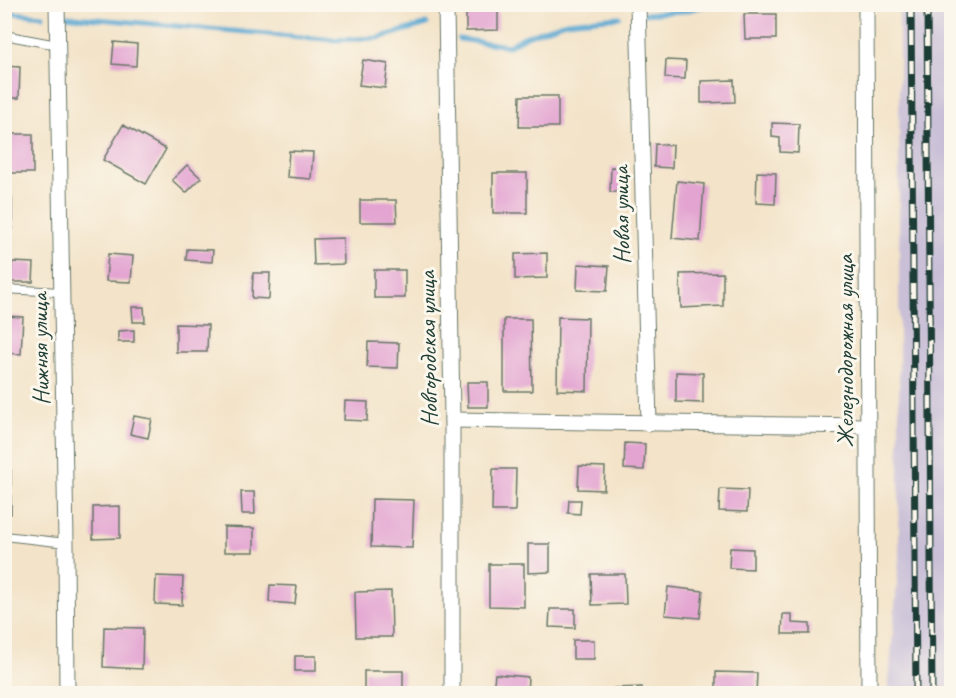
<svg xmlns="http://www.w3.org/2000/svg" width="956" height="698" viewBox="0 0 956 698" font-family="Caveat,sans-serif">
	<rect width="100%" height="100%" fill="#fbf7ec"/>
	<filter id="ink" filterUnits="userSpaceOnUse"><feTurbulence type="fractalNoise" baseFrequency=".0167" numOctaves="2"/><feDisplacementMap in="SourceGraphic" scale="12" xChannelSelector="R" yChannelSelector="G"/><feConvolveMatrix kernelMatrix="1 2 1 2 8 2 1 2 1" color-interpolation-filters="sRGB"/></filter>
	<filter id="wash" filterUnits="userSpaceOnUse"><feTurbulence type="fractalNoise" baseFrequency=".008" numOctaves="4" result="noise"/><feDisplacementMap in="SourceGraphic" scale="24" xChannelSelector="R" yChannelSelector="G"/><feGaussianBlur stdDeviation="1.35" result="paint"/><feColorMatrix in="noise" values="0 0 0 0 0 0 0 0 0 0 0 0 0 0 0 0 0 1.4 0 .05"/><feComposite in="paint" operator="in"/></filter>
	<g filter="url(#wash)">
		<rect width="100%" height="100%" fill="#f3e3c8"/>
		<polygon fill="#c9bfd7" points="899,5 951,5 951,693 888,693 899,559"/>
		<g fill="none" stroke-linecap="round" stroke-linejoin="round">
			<g stroke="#56a6d0" stroke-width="5">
				<polyline points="4,12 43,16"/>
				<polyline points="644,14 684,11 711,4"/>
				<polyline points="64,16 335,40 378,38 427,24"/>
				<polyline points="459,39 509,46 524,37 566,22 619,17"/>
			</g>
		</g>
		<g id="blocks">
			<g fill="#e3a4d1">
				<polygon points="498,9 498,30 466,31 466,10"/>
				<polygon points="744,14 776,14 776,39 745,39"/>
				<polygon points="114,42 137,44 136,66 112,64"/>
				<polygon points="363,60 388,64 385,88 359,85"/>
				<polygon points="666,60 686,61 685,79 665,78"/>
				<polygon points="4,66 20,67 19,98 4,98"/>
				<polygon points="734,80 735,102 701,103 701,81"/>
				<polygon points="520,96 558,96 558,127 519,127"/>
				<polygon points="772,123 799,124 798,153 780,152 780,138 772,137"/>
				<polygon points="123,125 166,149 146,184 103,160"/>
				<rect x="9" y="134" width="24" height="39"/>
				<polygon points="655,144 673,145 672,168 654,167"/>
				<polygon points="289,151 313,152 311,179 287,177"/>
				<polygon points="187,165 201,178 186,193 172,180"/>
				<polygon points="611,167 627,168 627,192 610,192"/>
				<polygon points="757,172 776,173 775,204 756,203"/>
				<rect x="493" y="173" width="34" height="40"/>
				<polygon points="677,181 704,184 700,241 672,238"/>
				<rect x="4" y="197" width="8" height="32"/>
				<polygon points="360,200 396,200 397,222 360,222"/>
				<polygon points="343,238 344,264 314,265 313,239"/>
				<polygon points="187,249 213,250 212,262 186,260"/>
				<polygon points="547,253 547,278 515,279 515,254"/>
				<polygon points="108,254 133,256 131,282 106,281"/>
				<polygon points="12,262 34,263 33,282 11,282"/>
				<polygon points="578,264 609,266 607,291 577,290"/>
				<rect x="374" y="270" width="31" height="28"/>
				<polygon points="253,273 270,273 269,299 252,298"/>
				<polygon points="723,273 723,306 681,308 680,274"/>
				<polygon points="132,307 144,307 145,322 133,322"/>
				<polygon points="4,316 23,317 21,354 4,353"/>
				<polygon points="558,317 588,318 587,391 557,390"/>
				<polygon points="504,319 531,319 532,391 504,391"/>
				<polygon points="176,324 208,325 207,352 176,352"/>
				<polygon points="134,330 134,342 118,342 118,331"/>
				<polygon points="368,342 399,343 398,368 367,367"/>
				<polygon points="676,372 703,373 703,403 676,402"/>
				<polygon points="467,382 488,382 488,407 468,407"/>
				<polygon points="345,401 368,402 367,421 344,420"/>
				<polygon points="134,416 152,419 148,438 130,434"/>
				<polygon points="625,443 645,444 644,470 624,469"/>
				<polygon points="579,466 605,467 604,490 578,489"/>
				<polygon points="493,469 516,469 515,511 492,511"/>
				<rect x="4" y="470" width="7" height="44"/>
				<polygon points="720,489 748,490 747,512 719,511"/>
				<polygon points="241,492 254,492 255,514 242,514"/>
				<polygon points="372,499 414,500 412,548 371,547"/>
				<polygon points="569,500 581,500 580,514 568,513"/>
				<polygon points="120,506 120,538 93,539 93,507"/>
				<polygon points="224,527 254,528 254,552 224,552"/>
				<polygon points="528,544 550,544 550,572 528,573"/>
				<polygon points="730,548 753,549 753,569 729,568"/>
				<polygon points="489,564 524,564 524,607 489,606"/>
				<polygon points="591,574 625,574 626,604 592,605"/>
				<polygon points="156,576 183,577 182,605 155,604"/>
				<polygon points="270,585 297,586 295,604 269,602"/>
				<polygon points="668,587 703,591 700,618 665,615"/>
				<polygon points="391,591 392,637 356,637 355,592"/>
				<polygon points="550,609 575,609 575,628 549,627"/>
				<polygon points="783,614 792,614 792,623 810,624 810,634 782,634"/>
				<polygon points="104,627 143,628 142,669 103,667"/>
				<rect x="573" y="640" width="21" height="19"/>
				<rect x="295" y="656" width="21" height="15"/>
				<rect x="364" y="671" width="39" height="23"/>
				<polygon points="716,672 757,673 756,694 716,694"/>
				<polygon points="495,674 528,677 527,694 493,691"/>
				<polygon points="642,687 642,694 614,694 614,688"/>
			</g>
		</g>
	</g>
	<g filter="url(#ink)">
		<use href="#blocks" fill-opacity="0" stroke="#697768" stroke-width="1.5"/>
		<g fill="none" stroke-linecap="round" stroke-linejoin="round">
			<defs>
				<g id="service">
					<polyline points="4,35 57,45"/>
					<polyline points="4,289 61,292"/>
					<polyline points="4,536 66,543"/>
				</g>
				<g id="minor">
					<polyline points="57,4 66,543 67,694"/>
					<polyline points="446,4 452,420 452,694"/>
					<polyline points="638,4 649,424"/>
					<polyline points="866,7 869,694"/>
					<polyline points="452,420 867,426"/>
				</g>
			</defs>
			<use href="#service" stroke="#697768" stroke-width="10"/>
			<use href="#minor" stroke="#697768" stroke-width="17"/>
			<use href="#service" stroke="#fff" stroke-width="8"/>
			<use href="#minor" stroke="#fff" stroke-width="15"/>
			<defs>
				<g id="rail">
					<polyline points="911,4 916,694"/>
					<polyline points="927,4 932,694"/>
				</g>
			</defs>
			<use href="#rail" stroke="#1f3d34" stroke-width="7"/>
			<use href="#rail" stroke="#fbf7ec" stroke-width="4.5" stroke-dasharray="14" stroke-linecap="butt"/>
		</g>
	</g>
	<g text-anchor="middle" stroke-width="6" stroke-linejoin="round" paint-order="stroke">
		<g font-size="24" fill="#1f3d34" stroke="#fbf7ec">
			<text transform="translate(621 215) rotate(-91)" y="8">Новая улица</text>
			<text transform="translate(40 349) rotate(-91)" y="8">Нижняя улица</text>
			<text transform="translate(428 349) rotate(-91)" y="8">Новгородская улица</text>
			<text transform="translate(845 351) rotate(-90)" y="8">Железнодорожная улица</text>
		</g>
	</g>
	<rect width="956" height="698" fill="none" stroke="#fbf7ec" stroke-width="24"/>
</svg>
